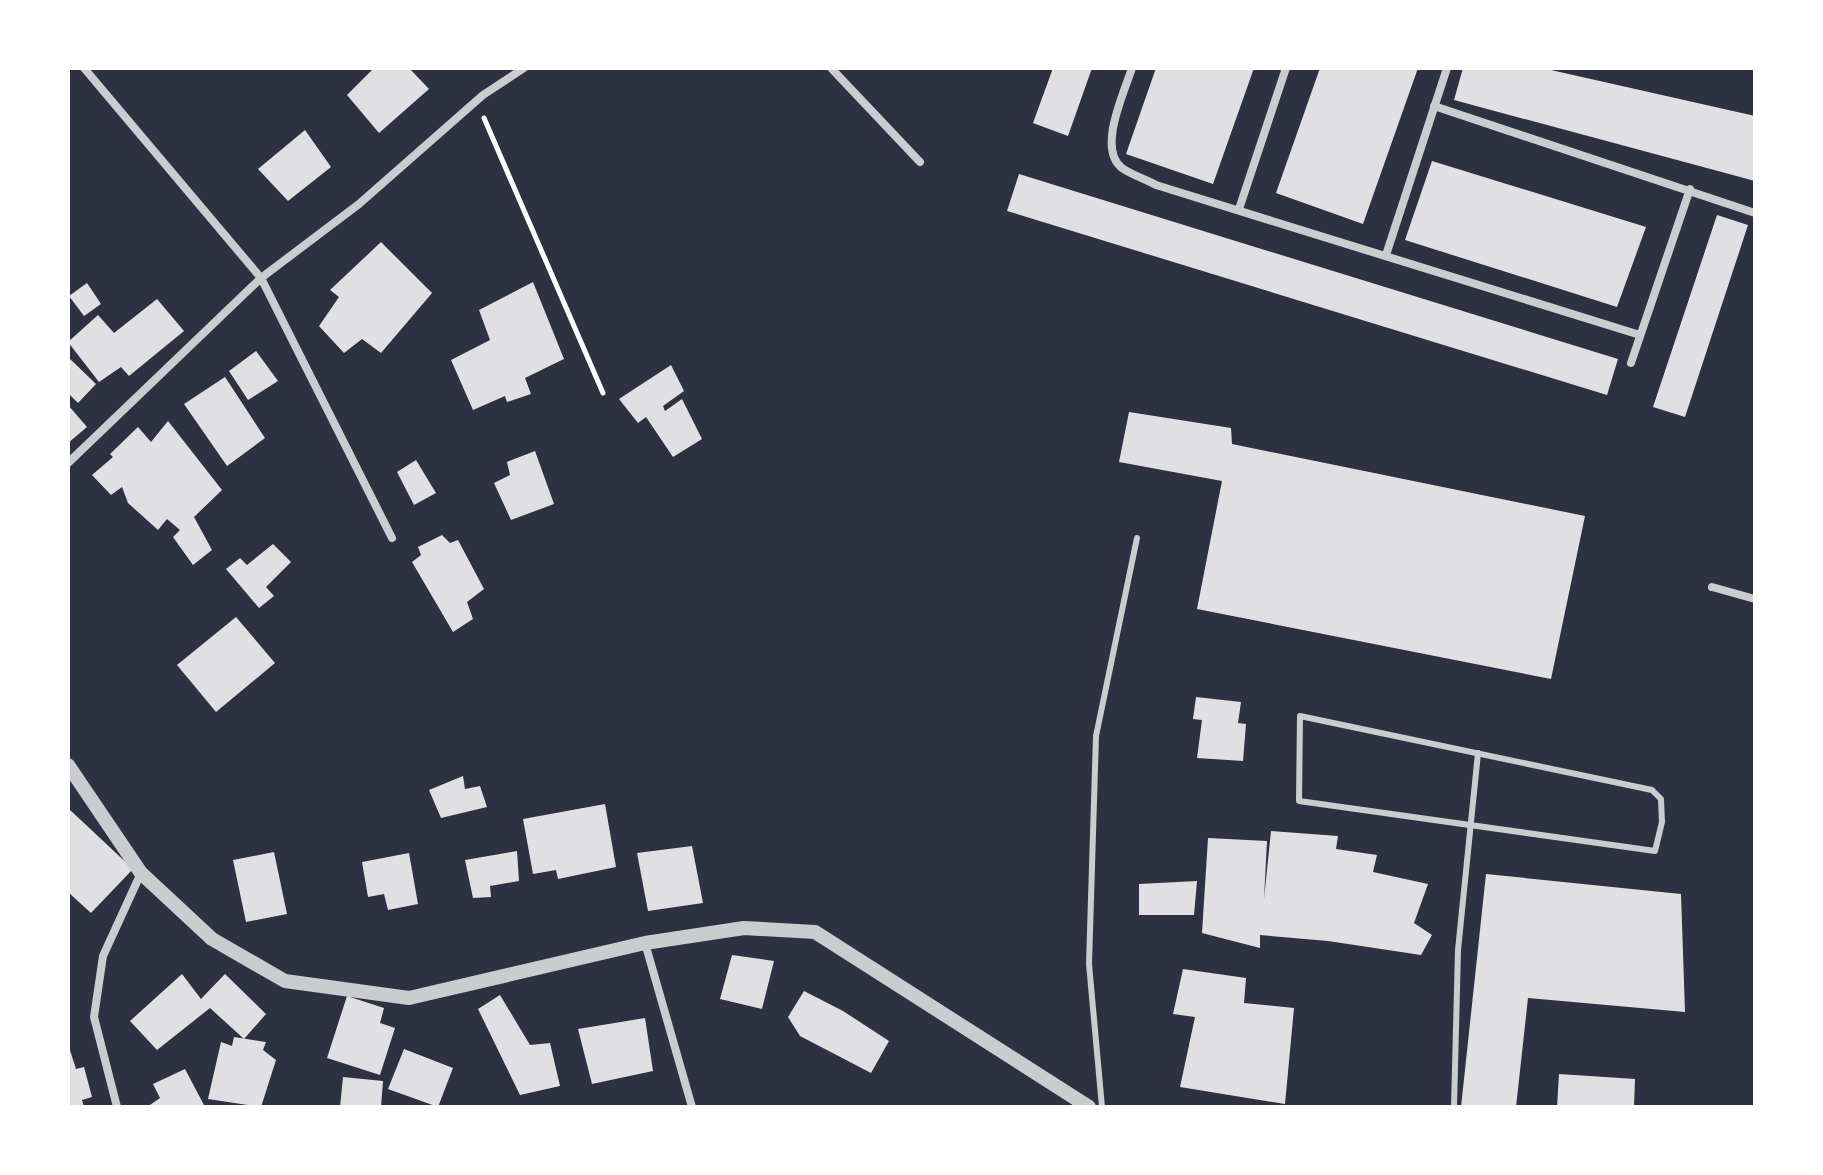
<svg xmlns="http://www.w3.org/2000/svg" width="1823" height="1175" viewBox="0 0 1823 1175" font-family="Spectral,serif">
	<rect width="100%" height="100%" fill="#2d3142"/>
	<g fill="#e0e0e3">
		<polygon points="374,68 409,68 429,89 379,133 347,95"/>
		<polygon points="1053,68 1092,68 1068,136 1033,123"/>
		<polygon points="1156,68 1254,68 1213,184 1126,154"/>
		<polygon points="1320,68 1418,68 1363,224 1276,193"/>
		<polygon points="1463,68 1551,68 1551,70 1755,116 1755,181 1454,100"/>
		<polygon points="305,130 331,167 288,201 258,169"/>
		<polygon points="1432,161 1646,227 1617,307 1405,240"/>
		<polygon points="1019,174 1618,359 1607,395 1007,211"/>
		<polygon points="1717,215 1748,225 1685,417 1653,407"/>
		<polygon points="381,242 432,293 381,353 362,339 344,353 319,326 339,297 330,290"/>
		<polygon points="533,282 564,359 525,378 531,394 507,402 505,396 473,410 451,360 490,340 479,310"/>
		<polygon points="87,283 101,304 84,316 69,296"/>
		<polygon points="157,299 184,331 129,376 121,367 99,382 68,342 98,315 114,333"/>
		<polygon points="256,351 278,381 248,400 229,371"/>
		<polygon points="68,357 96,384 78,403 68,393"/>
		<polygon points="671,365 684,391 663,406 665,411 682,399 702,439 673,457 646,417 638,423 619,399"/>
		<polygon points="225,377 265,438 227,466 184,404"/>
		<polygon points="68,405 87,427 68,443"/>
		<polygon points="1129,412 1231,428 1232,444 1585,516 1551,679 1197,609 1222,481 1119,462"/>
		<polygon points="168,421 222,490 194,517 212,550 193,565 173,537 180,530 167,519 158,530 128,503 122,487 111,495 92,475 113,457 110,454 138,427 151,442"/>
		<polygon points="535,451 554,504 511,520 494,483 510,475 507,462"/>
		<polygon points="416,460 436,493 414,505 397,472"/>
		<polygon points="442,535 450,543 458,540 484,589 467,602 473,619 453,632 412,562 421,555 418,547"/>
		<polygon points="273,544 291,562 266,587 274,596 259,608 226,569 240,558 247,565"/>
		<polygon points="236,617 275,663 216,712 177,665"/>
		<polygon points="1196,697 1241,702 1238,723 1246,724 1243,761 1197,758 1202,720 1193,719"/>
		<polygon points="463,776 465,789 480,786 487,807 441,818 429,790"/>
		<polygon points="605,804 616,867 558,879 556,870 533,874 523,819"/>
		<polygon points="68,808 133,869 91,913 68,892"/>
		<polygon points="1271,831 1338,836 1336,849 1377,855 1373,872 1428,884 1414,923 1432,935 1421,955 1328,941 1260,935 1260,948 1202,933 1208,838 1267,841 1264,899"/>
		<polygon points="692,846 703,903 648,911 637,853"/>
		<polygon points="517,851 519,881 490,886 491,897 473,898 465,860"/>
		<polygon points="274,852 287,914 246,922 233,860"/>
		<polygon points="409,853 418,904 388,910 384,894 368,897 362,862"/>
		<polygon points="1486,874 1681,894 1685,1012 1528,998 1516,1107 1461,1107"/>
		<polygon points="1197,881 1194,915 1139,915 1139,884"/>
		<polygon points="732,955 774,961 762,1009 720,999"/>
		<polygon points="1183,969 1246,978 1244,1003 1294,1008 1285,1104 1180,1087 1195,1017 1173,1014"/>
		<polygon points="182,974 201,999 225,974 266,1014 244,1039 210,1008 157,1050 130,1021"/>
		<polygon points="804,991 843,1011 889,1041 871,1073 800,1036 788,1017"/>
		<polygon points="500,995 530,1045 550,1043 560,1086 520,1095 478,1009"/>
		<polygon points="347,996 384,1008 380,1023 395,1028 380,1075 327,1058"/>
		<polygon points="645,1018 653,1071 592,1084 578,1029"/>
		<polygon points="234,1037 266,1042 263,1050 276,1060 261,1107 208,1099 221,1042 232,1046"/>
		<polygon points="68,1044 76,1069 84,1067 92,1097 82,1100 84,1107 68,1107"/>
		<polygon points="404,1049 453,1068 438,1107 388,1089"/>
		<polygon points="185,1069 205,1107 147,1107 160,1098 153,1084"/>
		<polygon points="1559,1074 1635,1079 1634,1107 1557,1107"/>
		<polygon points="343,1077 383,1081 381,1107 340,1107"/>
	</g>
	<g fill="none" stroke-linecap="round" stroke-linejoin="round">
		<polyline stroke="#fff" stroke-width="5" points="484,118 603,393"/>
		<g stroke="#caccd0" stroke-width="6">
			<polygon points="1300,716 1652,790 1661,799 1662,822 1655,851 1299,801"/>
			<polyline points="1102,1107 1089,964 1096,736 1137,538"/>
			<polyline points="1454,1107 1458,950 1478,753"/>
		</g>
		<g stroke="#caccd0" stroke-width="8">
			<polyline points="84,68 261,278 392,538"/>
			<polyline points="831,68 920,162"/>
			<path d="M1132 68C1124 93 1097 149 1122 168 1132 175 1145 179 1156 185L1640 335"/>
			<polyline points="1434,106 1755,213"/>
			<polyline points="1239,209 1286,68"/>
			<polyline points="1386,255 1447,68"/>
			<polyline points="1631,363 1690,189"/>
			<polyline points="68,463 261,278 359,204 483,95 524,68"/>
			<polyline points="1712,587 1755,599"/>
			<polyline points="645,943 692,1107"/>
			<polyline points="117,1107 94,1017 103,956 141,873"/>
		</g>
		<polyline stroke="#caccd0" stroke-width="14" points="68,765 141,873 212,939 285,981 409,998 645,943 744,928 815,932 1089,1107"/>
	</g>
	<rect width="1823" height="1175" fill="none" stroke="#ffffff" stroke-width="140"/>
</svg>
